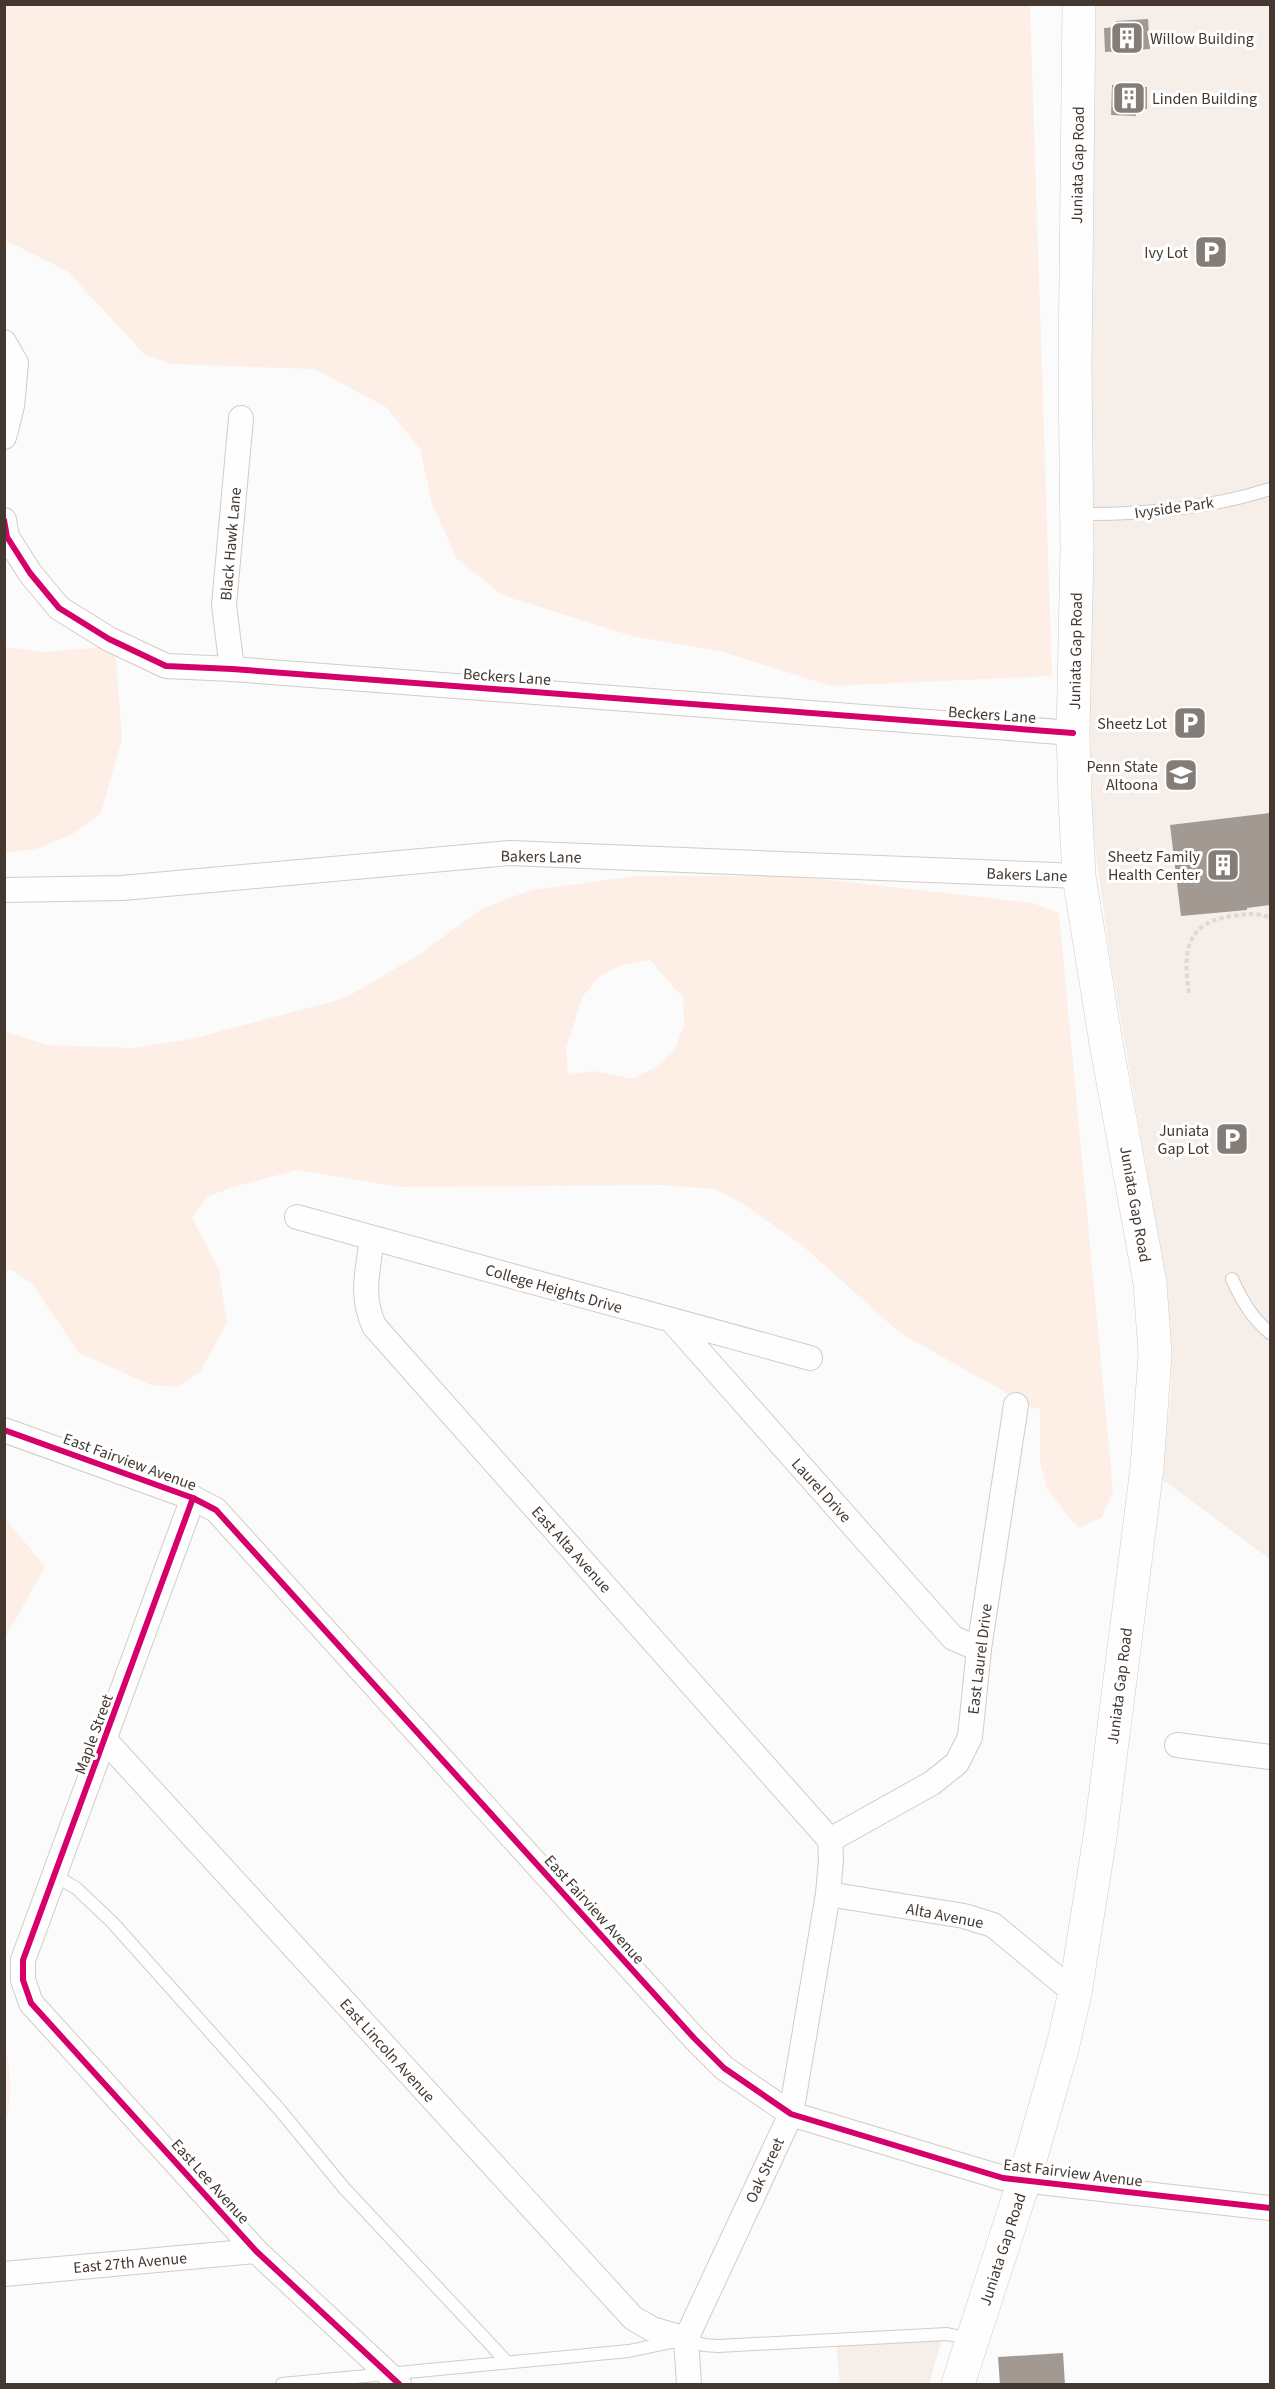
<svg xmlns="http://www.w3.org/2000/svg" width="1275" height="2389" viewBox="0 0 1275 2389" font-family="'Source Sans 3',sans-serif">
	<rect width="100%" height="100%" fill="#fbfbfb"/>
	<g fill="#f6eee9">
		<polygon points="1095,5 1270,5 1270,1559 1162,1479 1171,1389 1168,1293 1111,963 1093,832 1090,717 1090,556"/>
		<polygon points="938,2336 941,2342 929,2384 840,2384 836,2344"/>
	</g>
	<g fill="#fdefe5" fill-rule="evenodd">
		<polygon points="4,5 1030,5 1052,676 831,686 723,652 632,636 502,595 457,559 432,504 420,449 386,407 314,369 172,364 145,355 67,271 5,240"/>
		<polygon points="115,646 122,739 101,813 71,835 35,849 5,853 4,647 44,652"/>
		<path d="M637 876H795L1033 903 1059 913 1113 1491 1102 1517 1078 1528 1047 1489 1040 1462V1409L1016 1405 1012 1396 900 1333 803 1246 736 1199 713 1189 661 1185 400 1187 297 1170 233 1187 207 1197 192 1218 219 1270 227 1323 200 1372 177 1387 151 1385 79 1353 33 1285 12 1270 5 1271V1032L49 1045 133 1048 191 1039 345 998 417 956 483 908 532 890ZM650 960 683 998 684 1026 674 1050 656 1067 632 1079 594 1071 568 1075 566 1048 583 996 600 975 623 965Z"/>
		<polygon points="5,1518 45,1567 5,1638"/>
		<path d="M4 2044C11 2068 13 2101 5 2124Z"/>
	</g>
	<g fill="#a29a92">
		<polygon points="1148,19 1150,49 1105,52 1104,28 1116,27 1116,21"/>
		<polygon points="1112,85 1147,87 1147,109 1136,109 1136,116 1111,115"/>
		<polygon points="1270,813 1270,905 1247,908 1247,910 1181,916 1170,825"/>
		<polygon points="1063,2353 1065,2385 1000,2385 998,2357"/>
	</g>
	<g fill="none" stroke-linecap="round" stroke-linejoin="round">
		<defs>
			<g id="lane">
				<path d="M1078 514C1140 515 1211 508 1270 489"/>
				<path d="M1232 1279C1242 1301 1252 1318 1270 1333"/>
				<polyline points="54,1875 76,1888 112,1922 279,2109 344,2188 507,2362"/>
				<polyline points="282,2384 629,2351 686,2339 704,2345 718,2346 947,2334 971,2339"/>
			</g>
			<g id="street">
				<polyline points="4,342 16,363 12,406 4,437"/>
				<polyline points="4,520 7,537 30,573 59,608 109,639 166,666 232,669 1073,733"/>
				<polyline points="232,669 224,605 241,418"/>
				<polyline points="4,890 122,888 510,853 1079,876"/>
				<polyline points="297,1217 810,1358"/>
				<path d="M372 1238C368 1272 360 1293 374 1326L830 1840"/>
				<polyline points="673,1322 953,1638 979,1649"/>
				<polyline points="4,1430 193,1498 216,1510 694,2038 724,2068 791,2114 1003,2178 1270,2208"/>
				<polyline points="193,1498 23,1960 23,1980 31,2003 256,2251 399,2384"/>
				<polyline points="105,1740 633,2318 652,2329 686,2339"/>
				<polyline points="1177,1745 1270,1757"/>
				<polyline points="830,1840 932,1783 957,1763 970,1737 979,1649 1016,1405"/>
				<polyline points="828,1894 964,1916 993,1925 1075,1993"/>
				<polyline points="4,2274 256,2251"/>
				<polyline points="689,2384 686,2339 791,2114 828,1894 831,1860 830,1840"/>
			</g>
			<polyline id="secondary" points="958,2384 1024,2181 1062,2049 1075,1993 1100,1837 1147,1468 1155,1354 1150,1283 1106,1043 1079,876 1075,800 1073,733 1077,550 1075,366 1079,4"/>
		</defs>
		<use href="#lane" stroke="#d1ccc8" stroke-width="14"/>
		<use href="#street" stroke="#d1ccc8" stroke-width="26"/>
		<use href="#secondary" stroke="#d1ccc8" stroke-width="34"/>
		<path stroke="#dadad8" stroke-width="4" stroke-dasharray="4.5 3" stroke-linecap="butt" d="M1189 993C1183 952 1185 922 1233 916 1246 914 1258 912 1270 918"/>
		<use href="#lane" stroke="#fefefe" stroke-width="12"/>
		<use href="#street" stroke="#fefefe" stroke-width="24"/>
		<use href="#secondary" stroke="#fefefe" stroke-width="33"/>
		<defs>
			<g id="cycleway">
				<polyline points="4,520 7,537 30,573 59,608 109,639 166,666 232,669 1073,733"/>
				<polyline points="4,1430 193,1498 216,1510 694,2038 724,2068 791,2114 1003,2178 1270,2208"/>
				<polyline points="193,1498 23,1960 23,1980 31,2003 256,2251 399,2384"/>
			</g>
		</defs>
		<use href="#cycleway" stroke="#fff" stroke-width="10"/>
		<use href="#cycleway" stroke="#d6006c" stroke-width="6"/>
	</g>
	<defs>
		<symbol id="building-square" viewBox="-11 -11 22 22"><rect x="-9" y="-9" width="18" height="18" rx="4" fill="#847c77" stroke="#fff"/><path d="M-4-6H4V6H1V3H-1V6H-4ZM-2.5-4.3h1.7v1.8h-1.7ZM.8-4.3h1.7v1.8H.8ZM-2.5-1h1.7V.8h-1.7ZM.8-1h1.7V.8H.8Z" fill="#fff"/></symbol>
		<symbol id="parking-square" viewBox="-11 -11 22 22"><rect x="-9" y="-9" width="18" height="18" rx="4" fill="#847c77" stroke="#fff"/><path d="M-3.5-5.5H1a3.5 3.5 0 0 1 0 7H-1V5.5H-3.5ZM-1-3.4V-.6H.8a1.4 1.4 0 0 0 0-2.8Z" fill="#fff"/></symbol>
		<symbol id="university-square" viewBox="-11 -11 22 22"><rect x="-9" y="-9" width="18" height="18" rx="4" fill="#847c77" stroke="#fff"/><path d="M0-5L7-2L0 1L-7-2ZM-4 1L0 2.5L4 1V4Q0 6-4 4Z" fill="#fff"/></symbol>
	</defs>
	<g fill-rule="evenodd">
		<use href="#building-square" x="1108" y="19" width="38" height="38"/>
		<use href="#building-square" x="1110" y="79" width="38" height="38"/>
		<use href="#parking-square" x="1192" y="233" width="38" height="38"/>
		<use href="#parking-square" x="1171" y="704" width="38" height="38"/>
		<use href="#university-square" x="1162" y="756" width="38" height="38"/>
		<use href="#building-square" x="1204" y="846" width="38" height="38"/>
		<use href="#parking-square" x="1213" y="1120" width="38" height="38"/>
	</g>
	<g text-anchor="middle" stroke-width="6" stroke-linejoin="round" paint-order="stroke">
		<g font-size="16" fill="#443830" stroke="#fff" text-anchor="end">
			<text x="1150" y="44" text-anchor="start">Willow Building</text>
			<text x="1152" y="104" text-anchor="start">Linden Building</text>
			<text x="1188" y="258">Ivy Lot</text>
			<text x="1167" y="729">Sheetz Lot</text>
			<text x="1158" y="772">Penn State<tspan x="1158" dy="18">Altoona</tspan></text>
			<text x="1200" y="862">Sheetz Family<tspan x="1200" dy="18">Health Center</tspan></text>
			<text x="1209" y="1136">Juniata<tspan x="1209" dy="18">Gap Lot</tspan></text>
		</g>
		<g font-size="16" fill="#443830" stroke="#fff">
			<text transform="translate(1077 165) rotate(-89)" y="6">Juniata Gap Road</text>
			<text transform="translate(1174 507) rotate(-8)" y="6">Ivyside Park</text>
			<text transform="translate(230 544) rotate(-85)" y="6">Black Hawk Lane</text>
			<text transform="translate(1075 651) rotate(-89)" y="6">Juniata Gap Road</text>
			<text transform="translate(507 676) rotate(4)" y="6">Beckers Lane</text>
			<text transform="translate(992 714) rotate(4)" y="6">Beckers Lane</text>
			<text transform="translate(541 856) rotate(1)" y="6">Bakers Lane</text>
			<text transform="translate(1027 874) rotate(2)" y="6">Bakers Lane</text>
			<text transform="translate(1136 1204) rotate(80)" y="6">Juniata Gap Road</text>
			<text transform="translate(554 1288) rotate(16)" y="6">College Heights Drive</text>
			<text transform="translate(130 1461) rotate(20)" y="6">East Fairview Avenue</text>
			<text transform="translate(822 1490) rotate(48)" y="6">Laurel Drive</text>
			<text transform="translate(572 1549) rotate(48)" y="6">East Alta Avenue</text>
			<text transform="translate(979 1659) rotate(-83)" y="6">East Laurel Drive</text>
			<text transform="translate(1119 1686) rotate(-83)" y="6">Juniata Gap Road</text>
			<text transform="translate(93 1734) rotate(-70)" y="6">Maple Street</text>
			<text transform="translate(595 1909) rotate(48)" y="6">East Fairview Avenue</text>
			<text transform="translate(945 1915) rotate(11)" y="6">Alta Avenue</text>
			<text transform="translate(388 2050) rotate(48)" y="6">East Lincoln Avenue</text>
			<text transform="translate(764 2170) rotate(-65)" y="6">Oak Street</text>
			<text transform="translate(1073 2172) rotate(7)" y="6">East Fairview Avenue</text>
			<text transform="translate(211 2181) rotate(48)" y="6">East Lee Avenue</text>
			<text transform="translate(1002 2249) rotate(-72)" y="6">Juniata Gap Road</text>
			<text transform="translate(130 2262) rotate(-5)" y="6">East 27th Avenue</text>
		</g>
	</g>
	<rect width="1275" height="2389" fill="none" stroke="#443830" stroke-width="12"/>
</svg>
